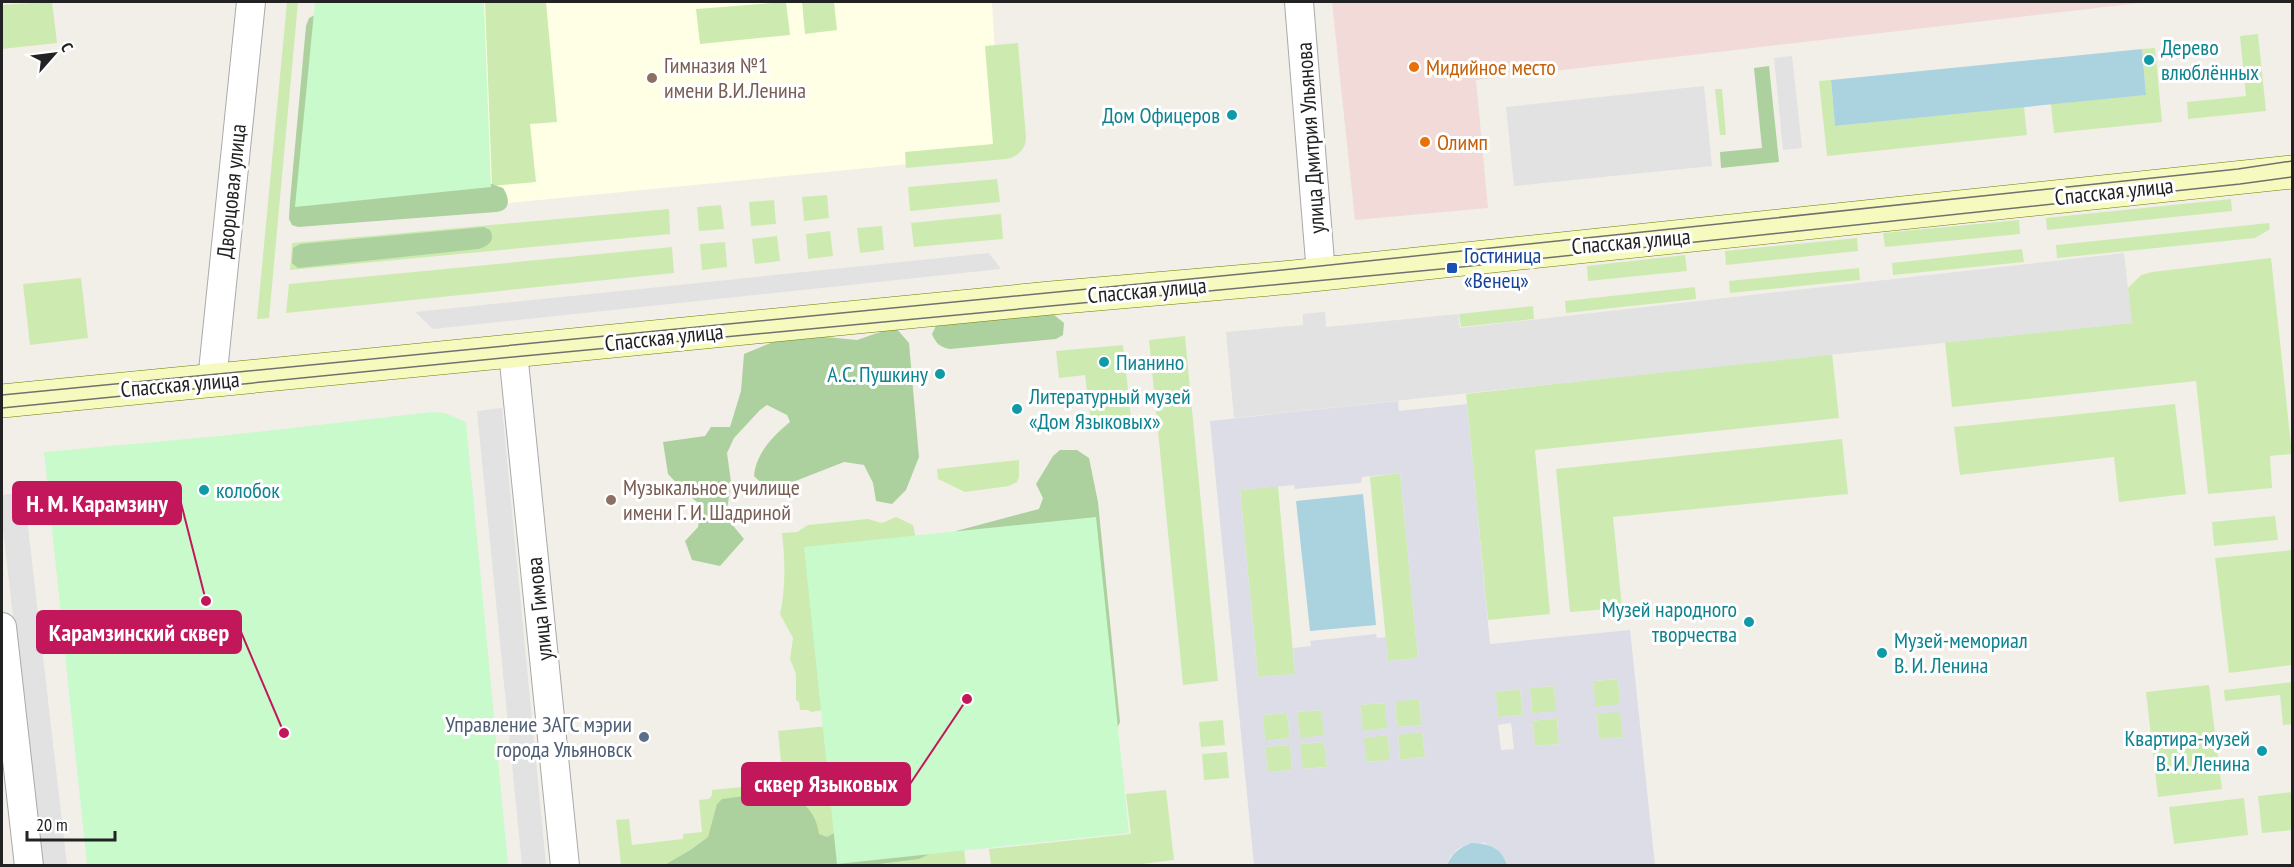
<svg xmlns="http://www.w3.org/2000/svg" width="2294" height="867" viewBox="0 0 2294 867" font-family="'PT Sans Narrow',sans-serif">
	<rect width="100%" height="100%" fill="#f2efe9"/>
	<polygon fill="#f2dad9" points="1332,2 2149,2 1476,80 1488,208 1355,220"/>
	<polygon fill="#ffffe5" points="315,2 992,2 1001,155 294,224"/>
	<g fill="#cdebb0">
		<polygon points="52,2 57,43 2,49 2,5"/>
		<polygon points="287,2 298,2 269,318 257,319"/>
		<polygon points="485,2 546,2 557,122 530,124 536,182 492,186"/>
		<polygon points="786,2 790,35 700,44 696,9"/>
		<polygon points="802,2 834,2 837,30 805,34"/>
		<polygon points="2258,34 2266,111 2188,119 2187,102 2246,96 2240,36"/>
		<path d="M1018 43 1026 137C1026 149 1018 157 1006 159L906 168 905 152 993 144 985 46Z"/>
		<polygon points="2155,48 2162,122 2054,133 2051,104 2146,95 2142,49"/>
		<polygon points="1831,80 1835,126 2024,107 2027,135 1827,156 1819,81"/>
		<polygon points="1715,89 1722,89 1726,135 1720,135"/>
		<polygon points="997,179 1000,202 910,211 908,187"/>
		<polygon points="827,195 829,218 804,221 802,197"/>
		<polygon points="2231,199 2232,211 2047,230 2046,218"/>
		<polygon points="774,200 776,224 751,226 749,202"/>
		<polygon points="721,205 724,229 699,231 697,207"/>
		<polygon points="669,209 670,234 290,270 292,243"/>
		<polygon points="1001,214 1003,239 914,247 911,223"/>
		<polygon points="2019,220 2020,234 1885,247 1883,233"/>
		<polygon points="2269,223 2270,229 2255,238 2057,258 2056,245"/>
		<polygon points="882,226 884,250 860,253 857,228"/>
		<polygon points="830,231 833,256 808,259 806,234"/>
		<polygon points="777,236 780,261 755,264 752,239"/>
		<polygon points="1857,238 1858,251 1726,265 1725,251"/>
		<polygon points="725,242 727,267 702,270 700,244"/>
		<polygon points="672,247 674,273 286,313 289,284"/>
		<polygon points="2022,249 2024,262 1893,275 1892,263"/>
		<polygon points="1685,255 1687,271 1588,281 1587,266"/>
		<polygon points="2271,258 2292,454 2270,456 2272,488 2208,494 2196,381 1952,407 1945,342 2131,323 2128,288 2141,275 2152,272"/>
		<polygon points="1859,268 1860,280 1730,293 1729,281"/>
		<polygon points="81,278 88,338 30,345 23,284"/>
		<polygon points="1695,287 1696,299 1566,313 1565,301"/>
		<polygon points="1533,306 1534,319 1461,327 1459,314"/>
		<polygon points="1185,336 1218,681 1183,685 1149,340"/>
		<polygon points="1123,345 1131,418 1091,422 1085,375 1059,378 1056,351"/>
		<polygon points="1832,353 1839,418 1535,450 1550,614 1488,620 1466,394"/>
		<polygon points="2175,404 2186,494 2119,502 2114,457 1960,475 1954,427"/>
		<polygon points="1842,439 1848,494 1613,517 1622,608 1570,612 1556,469"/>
		<polygon points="1019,460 1019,477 1017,482 1009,486 965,492 938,479 937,469"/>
		<polygon points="1400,473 1418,658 1388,661 1370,477"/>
		<polygon points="1278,486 1295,674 1258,677 1240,490"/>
		<polygon points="2275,516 2278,540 2214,546 2212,522"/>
		<path d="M896 517 913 525 916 539 823 710 811 712 808 710H800L799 702 796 700V674L790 659 793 638 780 614C786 586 785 561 782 533L797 532 808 525 868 519 882 523Z"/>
		<polygon points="2292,550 2292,665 2229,673 2215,558"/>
		<polygon points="1618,679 1620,705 1595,707 1593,681"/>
		<polygon points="2292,682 2292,724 2283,725 2280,695 2225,701 2224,690"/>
		<polygon points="2209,685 2222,789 2158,797 2146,692"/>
		<polygon points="1554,686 1557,711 1532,714 1530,688"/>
		<polygon points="1520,689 1523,715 1498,717 1495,692"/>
		<polygon points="1419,699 1422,725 1397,727 1395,701"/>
		<polygon points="1385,703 1388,728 1363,731 1360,705"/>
		<polygon points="1322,710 1324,736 1300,738 1297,712"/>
		<polygon points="1621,711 1623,737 1599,739 1596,713"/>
		<polygon points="1287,713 1290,738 1265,741 1262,715"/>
		<polygon points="947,714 966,865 621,865 616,820 629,819 632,845 683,839 683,834 702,832 699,800 709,799 712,795 712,790 783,783 778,731"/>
		<polygon points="1557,718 1559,744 1535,746 1532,721"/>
		<polygon points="1223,720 1225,745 1201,747 1199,722"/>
		<polygon points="1422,732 1425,757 1400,760 1398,734"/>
		<polygon points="1388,735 1390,760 1366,762 1363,738"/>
		<polygon points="1324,742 1327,767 1302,769 1300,744"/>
		<polygon points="1290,745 1292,770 1268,772 1265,747"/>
		<polygon points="1227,752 1229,778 1204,780 1202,754"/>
		<polygon points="1166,790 1174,860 1125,866 991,865 989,849 1131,834 1126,794"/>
		<polygon points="2292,792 2292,830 2262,833 2258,796"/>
		<polygon points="2244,798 2248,835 2174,844 2169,807"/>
	</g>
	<g fill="#add19e">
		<path d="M319 13 489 183 503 188C510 198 511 211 496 212L298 227 292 225 289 219 290 201 306 26 309 18Z"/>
		<polygon points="1769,66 1779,162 1721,168 1720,152 1762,148 1754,68"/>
		<path d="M484 227 490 230C496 241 488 246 478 249L298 268 292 263 293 248 300 244Z"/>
		<path d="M1053 314 1064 323 1063 335 1056 339 950 349C939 347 936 343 932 334L936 326 943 323Z"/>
		<path d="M895 327 909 343 919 457 906 490 892 504 876 501 873 483 864 465 844 462 770 491 754 476C756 453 773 436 790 422L787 415 767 405 760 410 734 438 727 453 731 482 726 517 744 539 720 566 692 560 685 541 698 527 701 505 688 495 668 474 663 442 705 436 711 427H730L741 391 744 354 785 337 815 336 857 340Z"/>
		<polygon points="1060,450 1077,450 1089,458 1098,502 1120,722 1114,735 956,531 1039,509 1043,498 1036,484 1053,456"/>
		<path d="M760 794C789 795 814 799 819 834L827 837 841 829 938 850 919 859 862 866H663L692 849 708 837 717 804 722 799Z"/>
	</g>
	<g fill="#c8facc">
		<polygon points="315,2 484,2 491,187 295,207"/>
		<polygon points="432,412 445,413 466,422 508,864 489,866 87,865 44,452 220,436"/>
		<polygon points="1096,517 1129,833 837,864 804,547"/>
	</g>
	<g fill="#e2e2e2">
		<polygon points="1792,56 1802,148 1783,150 1774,58"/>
		<polygon points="1704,86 1712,166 1514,186 1506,107"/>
		<polygon points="989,253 1001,269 433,329 415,312"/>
		<polygon points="2124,253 2132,323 1234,418 1226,332 1303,325 1303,314 1325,312 1326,327 1458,314 1460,328"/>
		<polygon points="502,408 546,865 522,865 477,411"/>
		<polygon points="24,492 67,865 41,865 2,520 2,495"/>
	</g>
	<path fill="#dddde8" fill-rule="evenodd" d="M1398 401 1399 411 1467 404 1490 644 1630 630 1655 865H1507L1505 859 1485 843H1471L1459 848 1450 857 1447 865H1254L1210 421ZM1400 473 1418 658 1388 661 1386 637 1377 638 1376 634 1310 641 1311 646 1293 648 1295 674 1258 677 1240 490 1294 485 1295 489 1361 483 1362 477ZM1618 679 1620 704 1596 707 1593 681ZM1554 686 1556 711 1532 713 1530 688ZM1520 689 1523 715 1498 717 1496 692ZM1419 699 1422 725 1397 727 1395 702ZM1385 703 1387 728 1363 731 1360 705ZM1321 710 1324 735 1300 738 1297 712ZM1620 712 1623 737 1599 739 1596 714ZM1287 713 1290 738 1265 741 1263 715ZM1557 718 1559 744 1535 746 1532 721ZM1511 723 1514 749 1501 750 1498 725ZM1422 732 1425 757 1400 760 1398 735ZM1388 735 1390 760 1366 762 1364 738ZM1324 742 1327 767 1303 769 1300 744ZM1290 745 1292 770 1268 772 1265 747Z"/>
	<g fill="#aad3df">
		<polygon points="2142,49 2146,95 1835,126 1831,80"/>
		<polygon points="1363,494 1376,625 1310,631 1296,501"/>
		<path d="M1471 843C1488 843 1502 848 1507 865H1447C1452 853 1459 848 1471 843Z"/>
	</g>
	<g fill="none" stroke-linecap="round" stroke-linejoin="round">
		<defs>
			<g id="street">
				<polyline points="1299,2 1321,274"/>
				<polyline points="513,352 565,866"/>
				<polyline points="212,381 251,2"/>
				<polyline points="2,627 29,866"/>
			</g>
			<polyline id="secondary" points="2,401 1051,298 1293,277 2292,172"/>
		</defs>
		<use href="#street" stroke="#a9a9a9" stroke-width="30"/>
		<use href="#secondary" stroke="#707d05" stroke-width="34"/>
		<use href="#street" stroke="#fff" stroke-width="28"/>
		<use href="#secondary" stroke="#f7fabf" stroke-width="33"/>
		<g stroke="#707070" stroke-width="1.5">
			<polyline points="2,395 1292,269 2238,169 2292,161"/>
			<polyline points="2,408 513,357 1452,268 2240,184 2292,177"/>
		</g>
	</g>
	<g fill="#0f9aa8" stroke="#fff" stroke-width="2">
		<circle cx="2149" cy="60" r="6"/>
		<circle cx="1232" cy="115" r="6"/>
		<circle cx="1104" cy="362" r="6"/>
		<circle cx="940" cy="374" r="6"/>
		<circle cx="1017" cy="409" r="6"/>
		<circle cx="204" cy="490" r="6"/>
		<circle cx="1749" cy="622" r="6"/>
		<circle cx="1882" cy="653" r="6"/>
		<circle cx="2262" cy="751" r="6"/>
	</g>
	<g fill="#e8710a" stroke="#fff" stroke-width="2">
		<circle cx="1414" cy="67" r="6"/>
		<circle cx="1425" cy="142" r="6"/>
	</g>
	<g fill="#8d6e63" stroke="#fff" stroke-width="2">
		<circle cx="652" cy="78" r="6"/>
		<circle cx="611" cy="500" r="6"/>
	</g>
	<rect fill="#1a4fb4" stroke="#fff" stroke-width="2" x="1446" y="262" width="12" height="12" rx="3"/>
	<circle fill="#5c6f8a" stroke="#fff" stroke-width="2" cx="644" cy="737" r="6"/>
	<g text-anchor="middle" stroke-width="6" stroke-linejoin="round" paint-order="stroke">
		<g font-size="22" fill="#0d838f" stroke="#fff" text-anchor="start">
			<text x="2161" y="55">Дерево<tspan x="2161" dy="25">влюблённых</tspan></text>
			<text x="1220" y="123" text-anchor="end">Дом Офицеров</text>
			<text x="1116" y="370">Пианино</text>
			<text x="928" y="382" text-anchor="end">А.С. Пушкину</text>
			<text x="1029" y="404">Литературный музей<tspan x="1029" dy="25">«Дом Языковых»</tspan></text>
			<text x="216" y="498">колобок</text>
			<text x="1737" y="617" text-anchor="end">Музей народного<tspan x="1737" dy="25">творчества</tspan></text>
			<text x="1894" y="648">Музей-мемориал<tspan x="1894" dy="25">В. И. Ленина</tspan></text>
			<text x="2250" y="746" text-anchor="end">Квартира-музей<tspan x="2250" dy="25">В. И. Ленина</tspan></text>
		</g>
		<g font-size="22" fill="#785e54" stroke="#fff" text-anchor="start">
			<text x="664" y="73">Гимназия №1<tspan x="664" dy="25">имени В.И.Ленина</tspan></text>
			<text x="623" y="495">Музыкальное училище<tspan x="623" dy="25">имени Г. И. Шадриной</tspan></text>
		</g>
		<g font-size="22" fill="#c56008" stroke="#fff" text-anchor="start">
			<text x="1426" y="75">Мидийное место</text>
			<text x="1437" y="150">Олимп</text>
		</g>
		<g font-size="22" fill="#222" stroke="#fff">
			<text transform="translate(1310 138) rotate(-94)" y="8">улица Дмитрия Ульянова</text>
			<text transform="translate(231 191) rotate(-84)" y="8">Дворцовая улица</text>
			<text transform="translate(2114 191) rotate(-6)" y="8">Спасская улица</text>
			<text transform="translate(1631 241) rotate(-5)" y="8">Спасская улица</text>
			<text transform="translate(1147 290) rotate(-5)" y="8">Спасская улица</text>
			<text transform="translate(664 337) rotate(-6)" y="8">Спасская улица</text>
			<text transform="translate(180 384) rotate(-5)" y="8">Спасская улица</text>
			<text transform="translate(539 609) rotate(-96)" y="8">улица Гимова</text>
		</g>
		<g font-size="22" fill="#164399" stroke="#fff" text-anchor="start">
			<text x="1464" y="263">Гостиница<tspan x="1464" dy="25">«Венец»</tspan></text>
		</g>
		<g font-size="22" fill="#4e5e75" stroke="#fff" text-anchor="end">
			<text x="632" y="732">Управление ЗАГС мэрии<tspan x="632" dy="25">города Ульяновск</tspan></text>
		</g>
	</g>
	<path fill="none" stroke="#c2185b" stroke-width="2" d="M206 601L181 503M284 733L241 632M967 699L910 784"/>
	<g fill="#c2185b" stroke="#fff" stroke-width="2">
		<circle cx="206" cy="601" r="6"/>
		<circle cx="284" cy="733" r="6"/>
		<circle cx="967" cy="699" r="6"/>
	</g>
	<g fill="#c2185b" stroke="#c2185b" stroke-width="2">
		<rect x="13" y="482" width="168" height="42" rx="6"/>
		<rect x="37" y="611" width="204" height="42" rx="6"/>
		<rect x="742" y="763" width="168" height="42" rx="6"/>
	</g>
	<g font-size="24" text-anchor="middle" font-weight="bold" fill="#fff">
		<text x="97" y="512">Н. М. Карамзину</text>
		<text x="139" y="641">Карамзинский сквер</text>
		<text x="826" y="792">сквер Языковых</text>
	</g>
	<rect width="2294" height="867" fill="none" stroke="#222222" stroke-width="6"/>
	<g transform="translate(54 54) rotate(62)" stroke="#ffffff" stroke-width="4.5" paint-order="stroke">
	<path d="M0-4.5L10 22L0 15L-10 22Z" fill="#222222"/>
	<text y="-9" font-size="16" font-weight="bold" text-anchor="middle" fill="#222222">С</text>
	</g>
	<path d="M27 831v9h88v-9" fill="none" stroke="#222222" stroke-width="3"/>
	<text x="36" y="831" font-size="18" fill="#222222" stroke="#ffffff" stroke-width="4.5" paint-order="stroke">20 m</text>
</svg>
